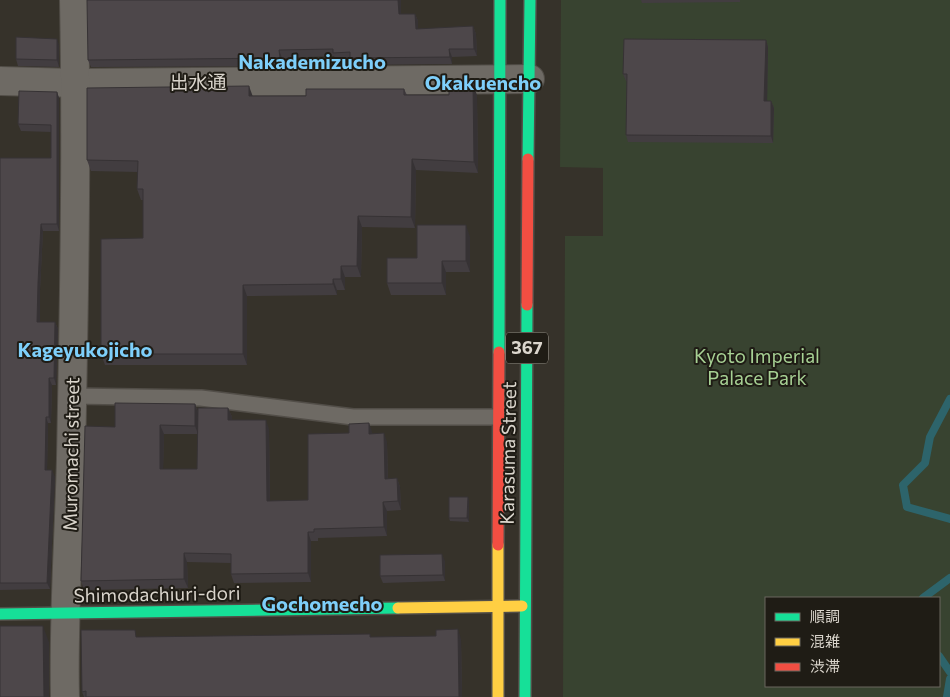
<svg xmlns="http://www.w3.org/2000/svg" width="950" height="697" viewBox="0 0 950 697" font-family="Commissioner,'Noto Sans JP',sans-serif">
	<rect width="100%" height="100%" fill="#36322a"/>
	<path fill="#384330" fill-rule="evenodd" d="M561 0H950V697H563L565 236H603V168L560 167ZM766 598H939V686H766Z"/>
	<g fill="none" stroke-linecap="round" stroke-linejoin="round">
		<g stroke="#2d646b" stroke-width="8">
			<polyline points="950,399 930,437 925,463 903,485 907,507 950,519"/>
			<polyline points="923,598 950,578"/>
			<polyline points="939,656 950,672"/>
			<polyline points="947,697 950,679"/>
		</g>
		<defs>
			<polyline id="lane" points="72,396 201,398 353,417 499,417"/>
			<g id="street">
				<polyline points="0,81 75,83 530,79"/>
				<path d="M65 697C63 618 69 538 71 458 74 306 77 153 74 0"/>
			</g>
			<g id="fast">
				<polyline points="528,159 530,0"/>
				<polyline points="499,352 500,0"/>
				<polyline points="0,614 398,608"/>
				<polyline points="525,697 527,305"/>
			</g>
			<g id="slow">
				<polyline points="398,608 522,606"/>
				<polyline points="498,697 498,545"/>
			</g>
			<g id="jam">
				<polyline points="527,305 528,159"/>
				<polyline points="498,545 499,352"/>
			</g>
		</defs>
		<use href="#lane" stroke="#524e48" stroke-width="18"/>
		<use href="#street" stroke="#524e48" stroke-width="30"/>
		<use href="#fast" stroke="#524e48" stroke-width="14"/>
		<use href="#slow" stroke="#524e48" stroke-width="14"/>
		<use href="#jam" stroke="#524e48" stroke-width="14"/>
		<use href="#lane" stroke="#6e6a64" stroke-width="15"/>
		<use href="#street" stroke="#6e6a64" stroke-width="28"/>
		<use href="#fast" stroke="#16e098" stroke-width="11"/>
		<use href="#slow" stroke="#ffcf43" stroke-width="11"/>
		<use href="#jam" stroke="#f24e42" stroke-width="11"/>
	</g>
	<g fill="#423d40" fill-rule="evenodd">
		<polygon points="401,0 401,14 415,14 418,21 418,29 473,26 476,34 477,56 452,57 452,64 353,65 351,60 336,60 334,56 282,58 282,66 91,67 88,60"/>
		<polygon points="641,0 740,0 740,2 642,3"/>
		<polygon points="766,40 768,47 767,101 771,101 774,108 773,143 628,142 626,135 627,81 626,81 623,74"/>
		<polygon points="59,45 59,67 18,66 16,59"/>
		<polygon points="404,89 407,95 477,95 478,173 416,170 415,228 362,227 361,277 345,277 345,290 337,290 337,295 247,296 247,365 105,365 101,354 143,238 143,200 141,200 137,189 138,172 91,171 87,160 253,96 306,96"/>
		<polygon points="57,92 59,98 59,231 43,231 40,290 40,322 55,322 58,329 56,385 52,385 51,423 48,423 47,470 55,477 50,589 0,590 0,158 51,158 51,132 21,131 18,124"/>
		<polygon points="470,237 470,272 446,272 446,295 391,295 387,283 417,258"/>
		<path d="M195 404 198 412 228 408 232 417V420L269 429 270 501 308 500 372 432V434L387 442 388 479 397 478 400 487 401 510 387 511V536L318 538V541H311V582L234 583 231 574V563L187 562 188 588 84 590 81 581 115 427ZM164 434H198L197 469H163Z"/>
		<polygon points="469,500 469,522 450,521 449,518"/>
		<polygon points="445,561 445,581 383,583 380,576"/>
		<polygon points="138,637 371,637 461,639 462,697 84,697 82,692"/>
	</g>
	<g fill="#363234">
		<polygon points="398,0 401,0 401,21 399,14"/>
		<polygon points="415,14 418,21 418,36 416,29"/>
		<polygon points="473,26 476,34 477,56 474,49"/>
		<polygon points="57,39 59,45 59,67 57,60"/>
		<polygon points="766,40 768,47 767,108 764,101"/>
		<polygon points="449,49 452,57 452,64 450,57"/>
		<polygon points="279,50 282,58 282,66 280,58"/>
		<polygon points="473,84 477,95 478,173 474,162"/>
		<polygon points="249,86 253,97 249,96"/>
		<polygon points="57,92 59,98 59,231 57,224"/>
		<polygon points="771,101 774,108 773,143 771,136"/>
		<polygon points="412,159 416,170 415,228 411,217"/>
		<polygon points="358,216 362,227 361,277 357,266"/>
		<polygon points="41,224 43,231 40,290 40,328 37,322 38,283"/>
		<polygon points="466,225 470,237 470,272 466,261"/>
		<polygon points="442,261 446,272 446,295 442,283"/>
		<polygon points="341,266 345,277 345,290 341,279"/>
		<polygon points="333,279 337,290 337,295 333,284"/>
		<polygon points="243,285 247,296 247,365 243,354"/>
		<polygon points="55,322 58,329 56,385 54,378"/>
		<polygon points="49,378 52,385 51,423 49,417"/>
		<polygon points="195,404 198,413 198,434 195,426"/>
		<polygon points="228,408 232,417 232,429 228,420"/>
		<polygon points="46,417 48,423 47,477 45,470"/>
		<polygon points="266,420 269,429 270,510 267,501"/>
		<polygon points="369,423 372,432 372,443 369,434"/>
		<polygon points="160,425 164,434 163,478 160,469"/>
		<polygon points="384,433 387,442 388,488 385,479"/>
		<polygon points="52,470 55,477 50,589 47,583"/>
		<polygon points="397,478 400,487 401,510 398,501"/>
		<polygon points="468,497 469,500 469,522 467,518"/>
		<polygon points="383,502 387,511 387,536 384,527"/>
		<polygon points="308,532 311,541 311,582 308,573"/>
		<polygon points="184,553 187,562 188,588 184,579"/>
		<polygon points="442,554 445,561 445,581 443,575"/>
		<polygon points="43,626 49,642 49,697 44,697"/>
		<polygon points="458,629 461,639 462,697 459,697"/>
	</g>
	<g fill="#4d474a" stroke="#363234">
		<polygon points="87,0 398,0 399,14 415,14 416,29 473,26 474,49 449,49 450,57 350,58 350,52 333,53 333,49 279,50 280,58 88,60"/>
		<polygon points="16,37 57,39 57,60 16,59"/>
		<polygon points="624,39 766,40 764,101 771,101 771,136 626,135 627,74 623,74"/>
		<polygon points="449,84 473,84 474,162 412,159 411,217 358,216 357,266 341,266 341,279 333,279 333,284 243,285 243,354 101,354 101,239 143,238 143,189 137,189 138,161 87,160 87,88 249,86 249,96 306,96 306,89 404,89 404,95 449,95"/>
		<polygon points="19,91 57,92 57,224 41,224 38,283 37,322 55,322 54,378 49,378 49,417 46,417 45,470 52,470 47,583 0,583 0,158 51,158 51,125 18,124"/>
		<polygon points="417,225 466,225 466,261 442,261 442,283 387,283 387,258 417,258"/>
		<polygon points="115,403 195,404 195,426 160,425 160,469 197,469 198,408 228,408 228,420 266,420 267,501 308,500 308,434 349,433 349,424 369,423 369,434 384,433 385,479 397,478 398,501 383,502 384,527 314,529 314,532 308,532 308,573 231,574 231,554 184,553 184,579 81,581 85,426 115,427"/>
		<polygon points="449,497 468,497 467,518 449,518"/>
		<polygon points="442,554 443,575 380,576 380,555"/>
		<polygon points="0,626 43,626 44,697 0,697"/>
		<polygon points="458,629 459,697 86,697 86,691 82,692 81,630 135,630 136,637 370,634 370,637 436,636 436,630"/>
	</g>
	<g text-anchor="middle" stroke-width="4" stroke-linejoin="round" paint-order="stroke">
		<rect fill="#1f1c15" stroke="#a29e95" stroke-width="1" x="506" y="332.5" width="42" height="31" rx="4"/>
		<g font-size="18" font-weight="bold" fill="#dad5cc">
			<text x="527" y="354">367</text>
		</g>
		<g font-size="19" fill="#dad5cc" stroke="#1f1c15">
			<text x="198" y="89">出水通</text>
			<text transform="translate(508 453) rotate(-89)" y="7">Karasuma Street</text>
			<text transform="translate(71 454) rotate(-89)" y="7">Muromachi street</text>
			<text transform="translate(157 594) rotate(-1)" y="7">Shimodachiuri-dori</text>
		</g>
		<g font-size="19" fill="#a7d194" stroke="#1f1c15">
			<text x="757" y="363">Kyoto Imperial<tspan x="757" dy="22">Palace Park</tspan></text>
		</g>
		<g font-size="20" font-weight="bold" fill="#7ecffa" stroke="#1f1c15">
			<text x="312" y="69">Nakademizucho</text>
			<text x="483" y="90">Okakuencho</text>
			<text x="85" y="357">Kageyukojicho</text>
			<text x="322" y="611">Gochomecho</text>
		</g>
	</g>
	<rect x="765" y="597" width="175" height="90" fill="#1f1c15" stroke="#6a665e"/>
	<rect x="775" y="613" width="25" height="8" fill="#16e098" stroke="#6a665e"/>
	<text x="810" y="622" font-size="15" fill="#dad5cc">順調</text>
	<rect x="775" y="638" width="25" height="8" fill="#ffcf43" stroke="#6a665e"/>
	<text x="810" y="647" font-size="15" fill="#dad5cc">混雑</text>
	<rect x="775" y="663" width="25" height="8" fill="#f24e42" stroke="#6a665e"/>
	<text x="810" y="672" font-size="15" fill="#dad5cc">渋滞</text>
</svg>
